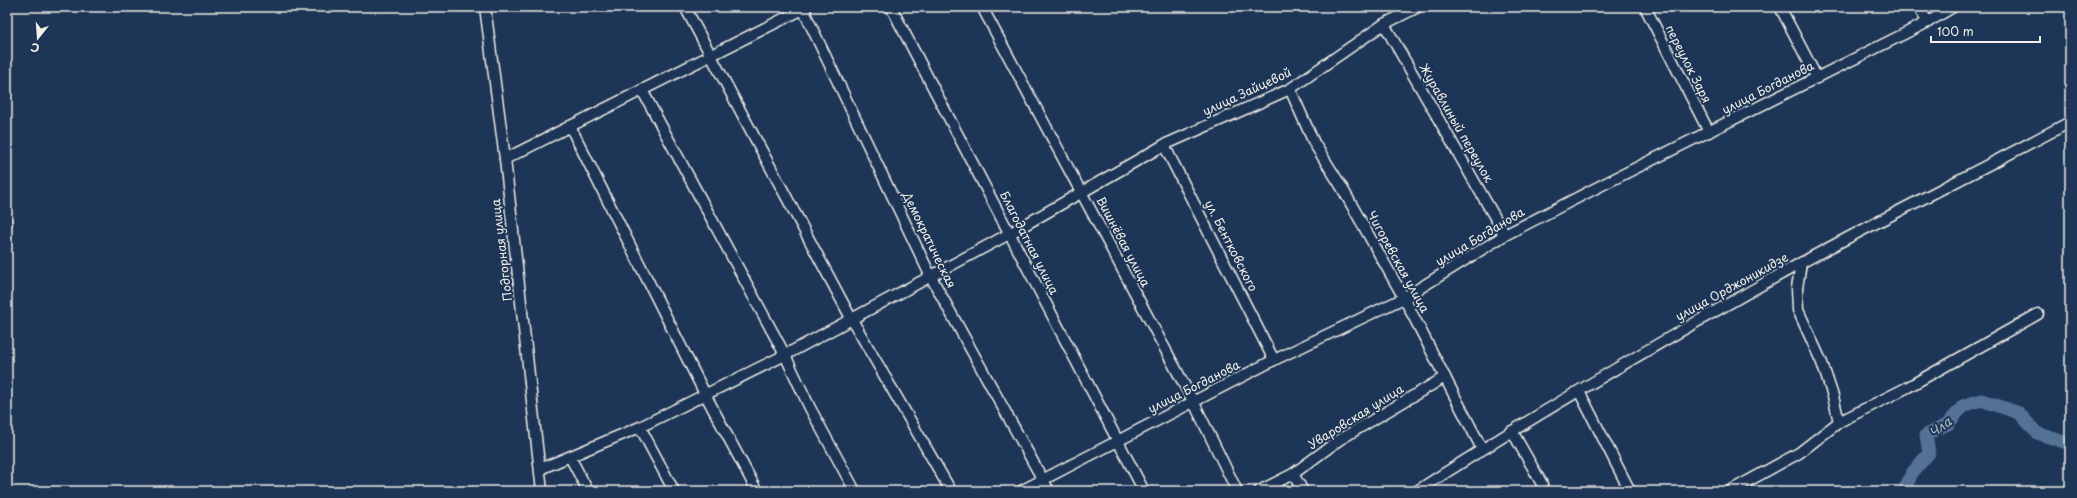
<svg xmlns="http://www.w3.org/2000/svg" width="2077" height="498" viewBox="0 0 2077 498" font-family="'Playpen Sans',sans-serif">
	<rect width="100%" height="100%" fill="#1d3557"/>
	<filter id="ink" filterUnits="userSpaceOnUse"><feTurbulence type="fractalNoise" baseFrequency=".025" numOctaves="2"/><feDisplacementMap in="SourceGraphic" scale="8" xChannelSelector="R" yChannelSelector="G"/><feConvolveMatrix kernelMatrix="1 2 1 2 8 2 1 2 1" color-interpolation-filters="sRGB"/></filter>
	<g filter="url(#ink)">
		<polygon fill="#5b726e" stroke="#a8b2ab" points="7,215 10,216 13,223 7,243"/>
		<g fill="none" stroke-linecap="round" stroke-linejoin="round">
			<polyline stroke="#527294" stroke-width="13" points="1904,491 1912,473 1929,453 1926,435 1948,424 1963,406 1981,400 2019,413 2037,433 2070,444"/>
			<defs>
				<g id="minor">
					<polyline points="485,7 505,159 542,491"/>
					<polyline points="685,7 851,318 951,491"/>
					<polyline points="802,7 931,277 1049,491"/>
					<polyline points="891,7 1144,491"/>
					<polyline points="982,7 1194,403 1237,491"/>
					<polyline points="1645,7 1709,132"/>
					<polyline points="1780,7 1817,78"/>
					<polyline points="1918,7 1928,22"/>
					<polyline points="1384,24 1505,235"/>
					<polyline points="1290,89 1314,143 1341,186 1404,298 1482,449"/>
					<polyline points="642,90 785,355 810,408 855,491"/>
					<polyline points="570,126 705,394 757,491"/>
					<polyline points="1164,145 1274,360"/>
					<polyline points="505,159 807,7"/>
					<polyline points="1579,391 1630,491"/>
					<polyline points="1839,422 1908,387 2038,314"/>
					<polyline points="640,427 674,491"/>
					<polyline points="1512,431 1542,484 1542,491"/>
					<polyline points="570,457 588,491"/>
					<polyline points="540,469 640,427 785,355 1009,234 1164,145 1290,89 1384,24 1418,7"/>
					<polyline points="1293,474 1303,491"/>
					<polyline points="1021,491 1274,360 1404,298 1505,235 1604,184 1928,22 1953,7"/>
					<polyline points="1259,491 1293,474 1339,440 1445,377"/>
					<path d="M1417 491C1541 411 1670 336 1799 264 1889 215 1980 170 2070 122"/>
					<polyline points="1730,491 1799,453 1839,422 1833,396 1822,363 1798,310 1797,288 1801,263"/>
				</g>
			</defs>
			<use href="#minor" stroke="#f4f1e8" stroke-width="13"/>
			<use href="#minor" stroke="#1d3557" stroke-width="10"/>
		</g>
	</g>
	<g text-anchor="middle" stroke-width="4" stroke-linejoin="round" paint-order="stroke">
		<g font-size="12" fill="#f4f1e8" stroke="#1d3557">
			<text transform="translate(1688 64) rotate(63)" y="4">переулок Заря</text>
			<text transform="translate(1768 88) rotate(-27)" y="4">улица Богданова</text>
			<text transform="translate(1247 92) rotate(-25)" y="4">улица Зайцевой</text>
			<text transform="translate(1456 123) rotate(60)" y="4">Журавлиный переулок</text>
			<text transform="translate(1480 237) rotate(-31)" y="4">улица Богданова</text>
			<text transform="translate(929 240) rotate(64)" y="4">Демократическая</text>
			<text transform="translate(1123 242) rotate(62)" y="4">Вишнёвая улица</text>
			<text transform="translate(1029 243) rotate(63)" y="4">Благодатная улица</text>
			<text transform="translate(1231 246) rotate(63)" y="4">ул. Бентковского</text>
			<text transform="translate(502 250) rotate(-97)" y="4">Подгорная улица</text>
			<text transform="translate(1398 262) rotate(61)" y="4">Чигоревская улица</text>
			<text transform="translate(1732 287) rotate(-29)" y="4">улица Орджоникидзе</text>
			<text transform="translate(1194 387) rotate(-27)" y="4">улица Богданова</text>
			<text transform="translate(1356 417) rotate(-32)" y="4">Уваровская улица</text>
		</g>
		<g font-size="13" font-style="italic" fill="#b3bec6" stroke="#1d3557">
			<text transform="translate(1940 427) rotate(-37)" y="5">Чла</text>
		</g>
	</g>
	<rect width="2077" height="498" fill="none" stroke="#1d3557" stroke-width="24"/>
	<rect x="12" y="12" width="2053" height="474" fill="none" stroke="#f4f1e8" stroke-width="1.5" filter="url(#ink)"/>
	<g transform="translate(38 38) rotate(197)" stroke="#1d3557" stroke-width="3" paint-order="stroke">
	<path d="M0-3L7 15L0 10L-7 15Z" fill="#f4f1e8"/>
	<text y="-6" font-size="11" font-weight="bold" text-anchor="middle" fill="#f4f1e8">С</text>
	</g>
	<path d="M1931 36v6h109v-6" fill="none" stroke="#f4f1e8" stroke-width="2"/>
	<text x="1937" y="36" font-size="12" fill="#f4f1e8" stroke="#1d3557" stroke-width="3" paint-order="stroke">100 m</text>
</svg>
